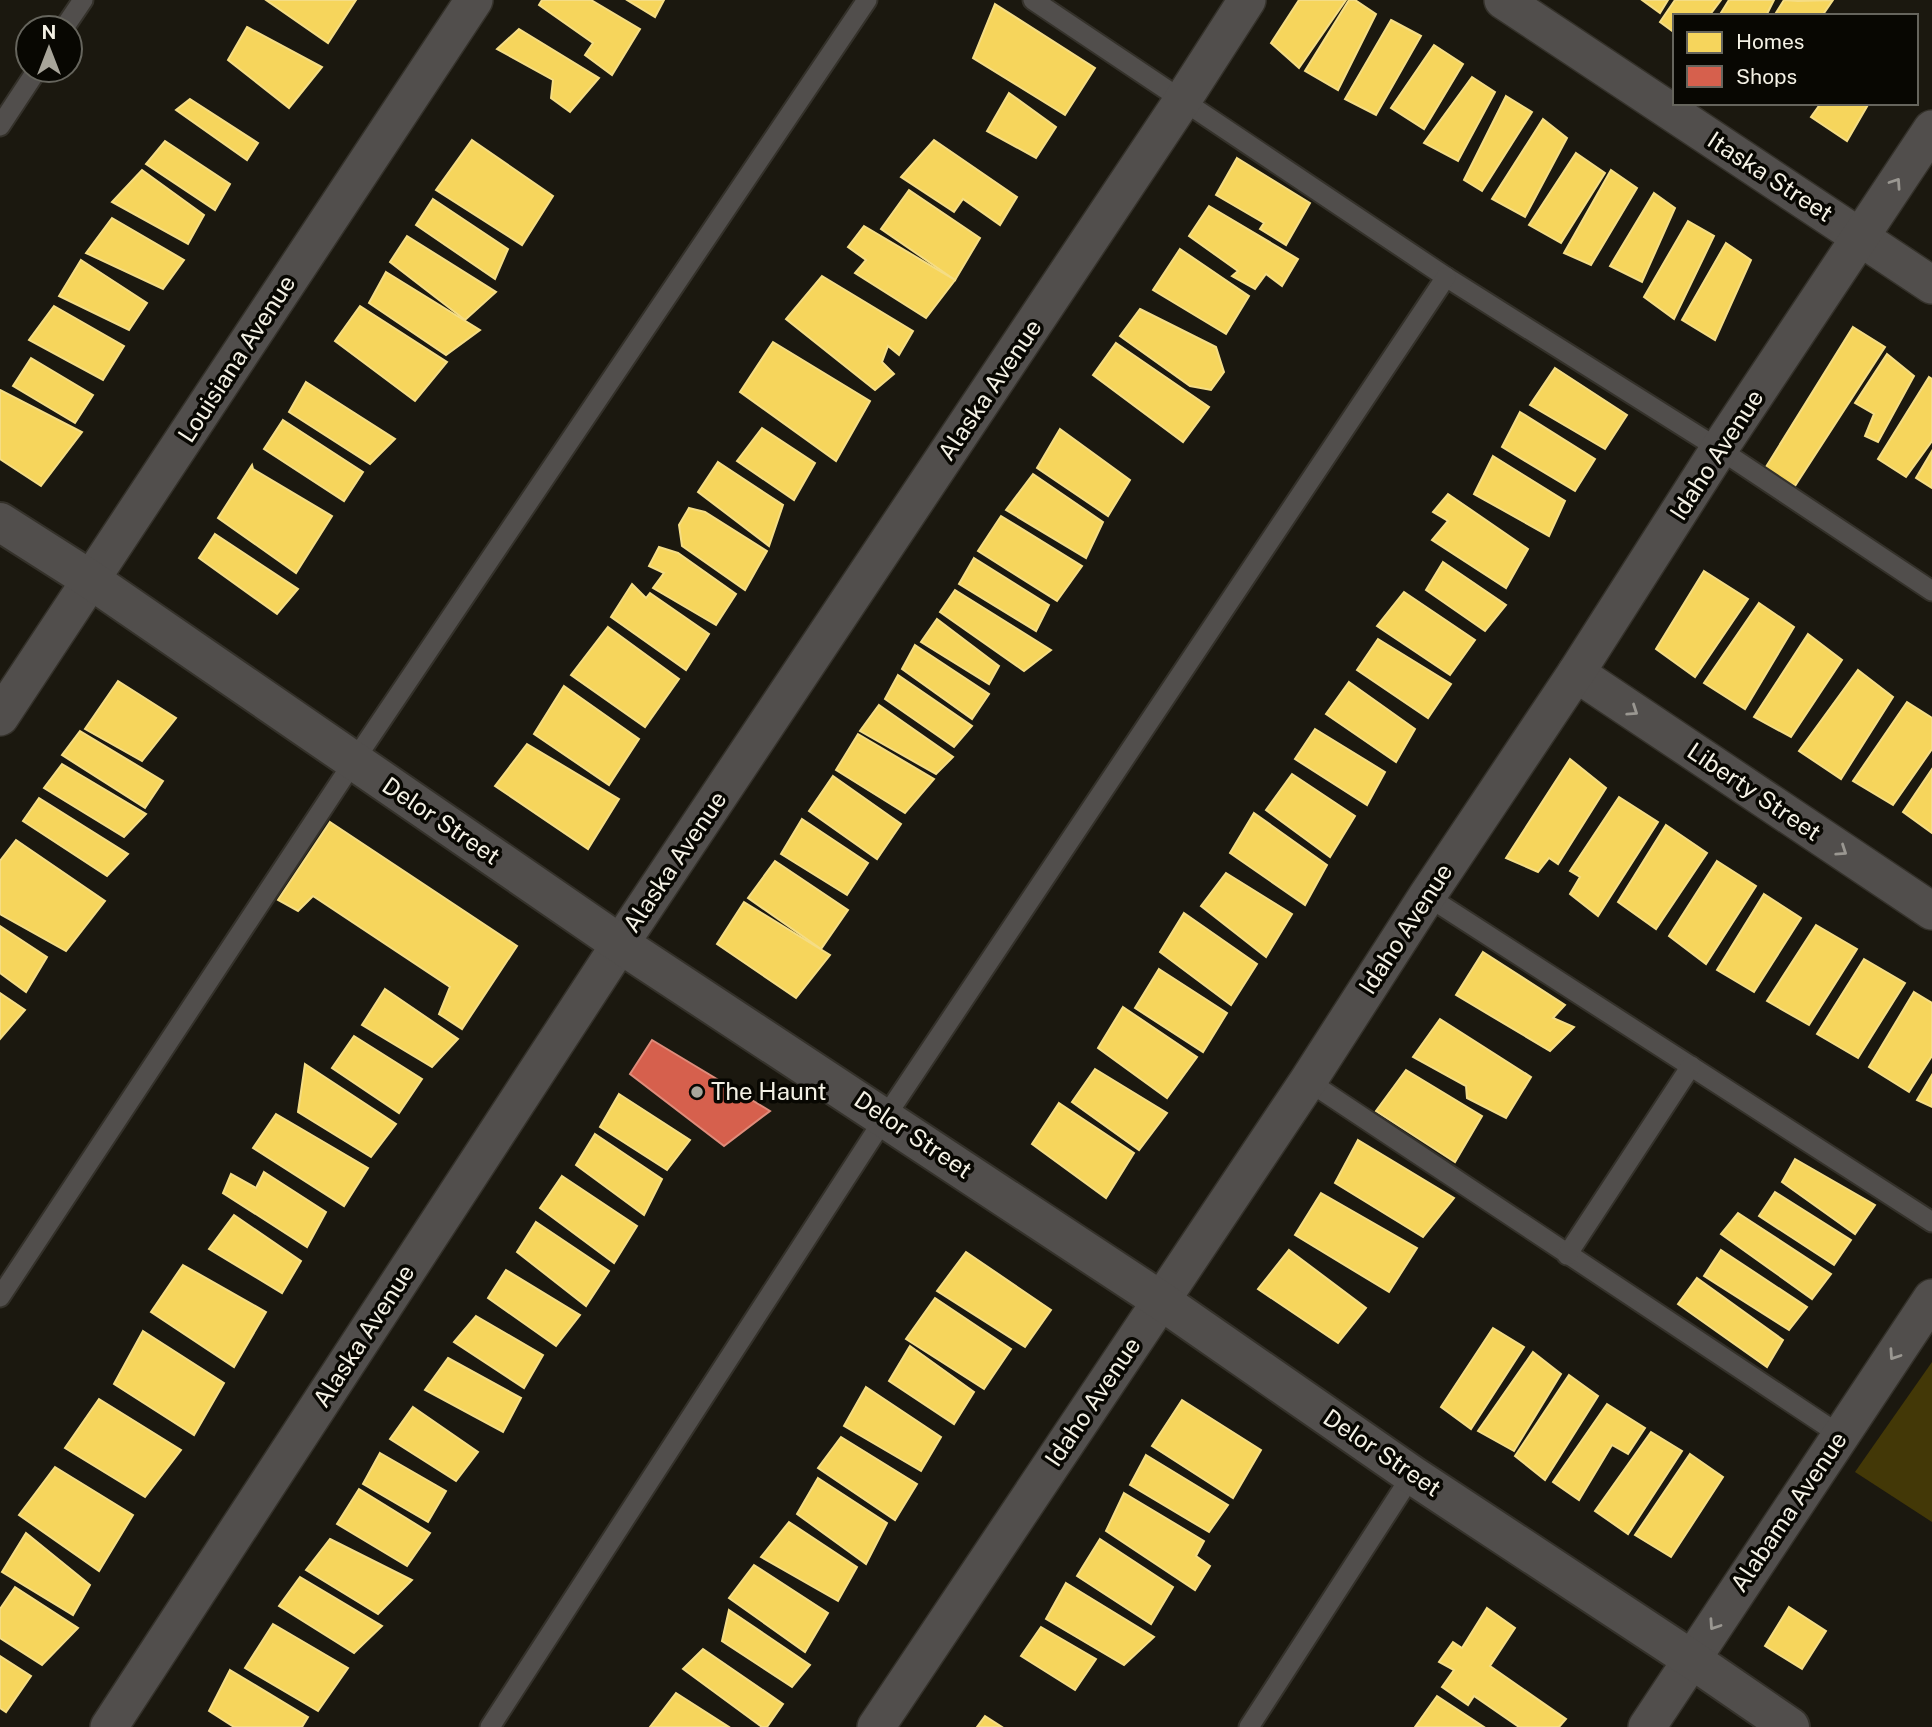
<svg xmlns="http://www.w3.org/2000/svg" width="1932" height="1727" viewBox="0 0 1932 1727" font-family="'Public Sans',sans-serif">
	<rect width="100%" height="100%" fill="#1b180f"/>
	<polygon fill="#433807" points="1932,1362 1932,1522 1855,1472"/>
	<g fill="#f6d55c" stroke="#f5dd85" stroke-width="2">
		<polygon points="266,0 356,0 328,43"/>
		<polygon points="542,0 591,0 640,29 612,75 585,55 593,43 539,5"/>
		<polygon points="627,0 664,0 655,17"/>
		<polygon points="1299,0 1346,0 1299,68 1271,43"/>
		<polygon points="1349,0 1355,0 1376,14 1338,90 1305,71"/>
		<polygon points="1642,0 1668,0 1660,13"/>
		<polygon points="1675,0 1721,0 1709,16 1675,16 1675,33 1660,22"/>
		<polygon points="1729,0 1774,0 1766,16 1719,16"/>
		<polygon points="1784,0 1798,1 1833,0 1822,16 1774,16"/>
		<polygon points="995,4 1095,68 1065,115 973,58"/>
		<polygon points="1391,20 1421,36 1376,115 1345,99"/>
		<polygon points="247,27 322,67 289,108 228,60"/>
		<polygon points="519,29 599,78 570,112 551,98 553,80 497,49"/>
		<polygon points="1434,45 1463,64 1424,129 1391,108"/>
		<polygon points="1472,77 1495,92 1458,161 1424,143"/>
		<polygon points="1009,93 1056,127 1036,158 987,131"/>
		<polygon points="1506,96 1532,112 1482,191 1464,180"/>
		<polygon points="190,99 258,143 247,160 176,110"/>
		<polygon points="1821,103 1869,103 1847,141 1811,117"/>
		<polygon points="1543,119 1567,138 1525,217 1492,199"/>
		<polygon points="472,140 553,196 522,245 436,190"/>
		<polygon points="934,140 1017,197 1000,225 963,199 954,212 901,177"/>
		<polygon points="165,141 230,184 215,210 146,164"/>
		<polygon points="1576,153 1605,173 1561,243 1529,225"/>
		<polygon points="1237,158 1310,203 1286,245 1260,229 1264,223 1216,195"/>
		<polygon points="142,170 204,215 188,244 112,202"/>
		<polygon points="1611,170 1637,188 1591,265 1564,253"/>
		<polygon points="909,190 980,238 955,280 881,229"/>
		<polygon points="1654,193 1675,208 1642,282 1610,266"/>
		<polygon points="433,199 508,249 495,279 416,225"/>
		<polygon points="1209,206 1298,259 1282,286 1266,274 1255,289 1232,276 1238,271 1189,236"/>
		<polygon points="112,218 184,260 163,289 86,253"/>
		<polygon points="1688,221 1714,236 1674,319 1644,297"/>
		<polygon points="864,226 955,280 926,318 855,273 866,260 848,247"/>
		<polygon points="407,236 496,292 465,320 390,262"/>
		<polygon points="1726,243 1751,260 1715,340 1682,320"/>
		<polygon points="1180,249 1249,296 1226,334 1153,290"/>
		<polygon points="81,260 147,303 129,330 59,296"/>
		<polygon points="386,272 480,330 446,355 369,303"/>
		<polygon points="822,276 913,331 899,355 888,346 882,362 894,374 875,390 786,319"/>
		<polygon points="54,306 124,346 103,380 29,340"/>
		<polygon points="360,306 447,362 415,401 335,341"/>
		<polygon points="1140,309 1216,347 1224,372 1211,390 1190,386 1120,336"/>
		<polygon points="1853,327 1885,347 1795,486 1764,470"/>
		<polygon points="773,342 870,401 836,461 740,392"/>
		<polygon points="1116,343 1209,407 1183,442 1093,375"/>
		<polygon points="1887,354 1914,376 1878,442 1865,436 1874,414 1855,403"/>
		<polygon points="31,358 93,395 75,423 13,386"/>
		<polygon points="1555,368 1627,415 1605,449 1530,405"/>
		<polygon points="1929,377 1932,379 1932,441 1906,477 1878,459"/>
		<polygon points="306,382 395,439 370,464 289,412"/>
		<polygon points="0,390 82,432 41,486 0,459"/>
		<polygon points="1520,412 1595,459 1575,491 1502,447"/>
		<polygon points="283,420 363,472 344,501 264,449"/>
		<polygon points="762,428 815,463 794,500 737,461"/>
		<polygon points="1060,429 1130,480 1108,516 1037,468"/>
		<polygon points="1932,451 1932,488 1916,478"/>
		<polygon points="1493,456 1565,501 1549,536 1474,494"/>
		<polygon points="718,462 783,505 769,546 698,492"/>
		<polygon points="252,465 253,469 332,516 296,573 218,518"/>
		<polygon points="1033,474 1103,522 1086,558 1006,510"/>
		<polygon points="1448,494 1528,549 1506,588 1432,540 1448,521 1433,512"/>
		<polygon points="689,508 705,512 767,551 745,590 682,546 679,525"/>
		<polygon points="1001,516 1082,566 1057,601 978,551"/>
		<polygon points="215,534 298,589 277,614 199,558"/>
		<polygon points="659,547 678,553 736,594 716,625 653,588 664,573 649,566"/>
		<polygon points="974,558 1049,605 1036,631 959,584"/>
		<polygon points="1443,562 1506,605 1485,631 1426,590"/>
		<polygon points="1704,571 1748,599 1695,677 1656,649"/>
		<polygon points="632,584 646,598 650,593 709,634 686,670 611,617"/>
		<polygon points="955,590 1051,650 1024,671 940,612"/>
		<polygon points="1404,592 1475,640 1450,675 1377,626"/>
		<polygon points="1759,603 1794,627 1745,709 1704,683"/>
		<polygon points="937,619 999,666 989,684 921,642"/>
		<polygon points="608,627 679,679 645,727 571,675"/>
		<polygon points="1808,634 1842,660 1791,737 1754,717"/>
		<polygon points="1378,639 1451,684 1428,718 1357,670"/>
		<polygon points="915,645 989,694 972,719 902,669"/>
		<polygon points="1858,670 1893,697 1841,779 1799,751"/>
		<polygon points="898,675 972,726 954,747 885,699"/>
		<polygon points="118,681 176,718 142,761 85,729"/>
		<polygon points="1349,682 1415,729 1396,762 1326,714"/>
		<polygon points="564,686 639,739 609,785 534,734"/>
		<polygon points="1907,702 1932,718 1932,749 1893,805 1853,781"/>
		<polygon points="879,705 953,757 936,774 860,731"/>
		<polygon points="1315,729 1385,772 1367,805 1295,759"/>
		<polygon points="80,731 163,781 145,808 62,755"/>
		<polygon points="858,734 934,779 905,813 836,770"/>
		<polygon points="527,744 619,799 588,849 495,786"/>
		<polygon points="1570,759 1606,788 1558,864 1549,858 1538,872 1506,858"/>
		<polygon points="62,764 146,814 124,837 44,788"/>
		<polygon points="1932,769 1932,833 1903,812"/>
		<polygon points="1292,774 1355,816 1330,857 1266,810"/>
		<polygon points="833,776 901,824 877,859 809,811"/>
		<polygon points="1619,797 1658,822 1598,916 1570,894 1580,877 1570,871"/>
		<polygon points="39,798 128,854 107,876 23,821"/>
		<polygon points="1254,813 1327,865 1305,905 1230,853"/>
		<polygon points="802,819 868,863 847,895 781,854"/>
		<polygon points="330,822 517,946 462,1029 439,1014 450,987 313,896 298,911 278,900"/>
		<polygon points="1666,825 1707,853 1656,929 1618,902"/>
		<polygon points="16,840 105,901 66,951 0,914 0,861"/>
		<polygon points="775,861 848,910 821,949 748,898"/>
		<polygon points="1717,861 1756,886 1706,964 1669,936"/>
		<polygon points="1226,873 1292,914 1266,957 1201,906"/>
		<polygon points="1764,894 1801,918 1754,992 1717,970"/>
		<polygon points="744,902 830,955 796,998 717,944"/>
		<polygon points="1184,913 1257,964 1231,1005 1160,952"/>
		<polygon points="1816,925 1857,949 1809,1025 1767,1001"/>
		<polygon points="0,926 47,957 26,992 0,973"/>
		<polygon points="1483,952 1565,1005 1553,1018 1574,1027 1550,1051 1456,995"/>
		<polygon points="1864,959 1905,983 1858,1058 1817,1034"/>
		<polygon points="1159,969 1227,1013 1203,1052 1135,1008"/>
		<polygon points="385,989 458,1039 432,1067 362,1025"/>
		<polygon points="1914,992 1932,1003 1932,1056 1909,1092 1869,1067"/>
		<polygon points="0,993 25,1010 0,1039"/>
		<polygon points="1123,1007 1197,1057 1167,1098 1098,1048"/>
		<polygon points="1440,1019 1531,1077 1506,1118 1467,1098 1466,1086 1413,1057"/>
		<polygon points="354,1036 422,1079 399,1113 332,1068"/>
		<polygon points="305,1064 396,1124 371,1157 298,1112"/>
		<polygon points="1095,1069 1167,1113 1139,1150 1072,1102"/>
		<polygon points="1406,1070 1482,1116 1455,1162 1376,1111"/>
		<polygon points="1932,1075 1932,1107 1917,1100"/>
		<polygon points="619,1094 690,1140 667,1170 600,1127"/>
		<polygon points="1059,1103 1134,1153 1106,1198 1032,1144"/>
		<polygon points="276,1114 368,1168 344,1206 253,1148"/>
		<polygon points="595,1134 662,1179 644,1215 576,1165"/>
		<polygon points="1358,1140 1454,1198 1423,1237 1335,1183"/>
		<polygon points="1795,1159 1875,1205 1855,1234 1782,1182"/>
		<polygon points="264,1172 326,1212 307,1247 223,1193 231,1174 256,1188"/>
		<polygon points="562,1176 637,1226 614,1263 540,1208"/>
		<polygon points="1775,1192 1851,1240 1834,1265 1759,1216"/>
		<polygon points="1321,1193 1417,1248 1389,1292 1295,1235"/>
		<polygon points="1738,1213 1831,1274 1812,1299 1721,1234"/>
		<polygon points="234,1215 301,1261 282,1293 209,1249"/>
		<polygon points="536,1222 609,1271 586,1306 517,1252"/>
		<polygon points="1289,1250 1366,1308 1338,1343 1258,1289"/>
		<polygon points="1721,1250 1807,1307 1789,1330 1704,1276"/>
		<polygon points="966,1252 1051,1310 1025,1347 937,1291"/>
		<polygon points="183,1265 266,1312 234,1367 151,1312"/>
		<polygon points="506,1270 580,1315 556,1346 488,1298"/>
		<polygon points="1697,1278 1783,1340 1767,1367 1678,1304"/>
		<polygon points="935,1298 1011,1349 984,1389 906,1339"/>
		<polygon points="476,1316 543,1355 524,1388 454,1342"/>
		<polygon points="1493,1328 1524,1347 1471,1429 1441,1407"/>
		<polygon points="143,1331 224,1383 194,1435 114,1384"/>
		<polygon points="910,1346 974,1392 954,1424 889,1381"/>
		<polygon points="1533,1352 1561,1374 1514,1451 1478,1431"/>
		<polygon points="448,1358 521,1398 503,1432 425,1390"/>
		<polygon points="1569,1375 1598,1396 1545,1480 1515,1456"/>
		<polygon points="866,1387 941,1437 921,1471 844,1426"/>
		<polygon points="99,1399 181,1450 145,1497 65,1448"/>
		<polygon points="1182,1400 1261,1450 1233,1498 1152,1446"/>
		<polygon points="1607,1404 1645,1428 1628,1454 1612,1445 1579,1500 1553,1482"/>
		<polygon points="413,1407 478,1452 456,1481 390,1439"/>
		<polygon points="1651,1432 1682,1451 1628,1534 1595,1511"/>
		<polygon points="841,1437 917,1484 895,1520 818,1468"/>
		<polygon points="380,1453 446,1491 428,1522 363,1484"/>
		<polygon points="1690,1454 1723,1477 1671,1557 1635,1535"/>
		<polygon points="1146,1455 1228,1505 1209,1532 1130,1485"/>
		<polygon points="55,1467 133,1515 99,1571 19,1515"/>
		<polygon points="818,1478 887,1523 866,1564 797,1514"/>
		<polygon points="359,1489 430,1533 407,1566 337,1524"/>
		<polygon points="1124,1493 1204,1541 1196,1556 1210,1566 1195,1590 1106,1531"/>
		<polygon points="789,1522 857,1567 838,1601 761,1557"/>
		<polygon points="26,1533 90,1585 73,1615 2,1572"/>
		<polygon points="330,1539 412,1580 378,1614 306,1570"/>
		<polygon points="1100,1539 1173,1587 1151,1624 1077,1576"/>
		<polygon points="754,1565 828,1613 805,1652 729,1598"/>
		<polygon points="300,1577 382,1626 354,1653 279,1606"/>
		<polygon points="1066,1583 1154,1637 1124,1665 1046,1619"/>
		<polygon points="15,1587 78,1628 42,1665 0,1638 0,1609"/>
		<polygon points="1789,1607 1826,1631 1802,1669 1765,1646"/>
		<polygon points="1487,1608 1515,1628 1490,1666 1566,1719 1559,1727 1519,1727 1474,1696 1468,1705 1442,1687 1454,1670 1439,1662 1453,1642 1462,1648"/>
		<polygon points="729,1610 810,1665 792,1687 722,1641"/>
		<polygon points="273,1624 348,1668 318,1711 245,1668"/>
		<polygon points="1041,1627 1096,1659 1075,1690 1021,1656"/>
		<polygon points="703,1649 783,1704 767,1727 762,1727 683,1669"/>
		<polygon points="0,1656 31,1676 6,1712 0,1708"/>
		<polygon points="230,1670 308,1717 302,1727 234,1727 209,1711"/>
		<polygon points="676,1693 729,1727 650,1727"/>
		<polygon points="1437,1696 1484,1727 1415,1727"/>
		<polygon points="985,1716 1002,1727 977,1727"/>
	</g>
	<polygon fill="#d6604d" stroke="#df8c7b" stroke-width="2" points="652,1040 770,1111 724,1146 630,1074"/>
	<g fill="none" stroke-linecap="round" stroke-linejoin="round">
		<defs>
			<g id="service">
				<polyline points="1033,0 1446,277 1719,449 1932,591"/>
				<polyline points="64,28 83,0"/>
				<polyline points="0,126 37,70"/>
				<polyline points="1427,896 1932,1222"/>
				<polyline points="1308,1081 1840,1435"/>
				<polyline points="1567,1255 1691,1066"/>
				<polyline points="0,1297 354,761 867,0"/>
				<polyline points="490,1727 886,1116 1446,277"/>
				<polyline points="1249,1727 1412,1475"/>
			</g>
			<g id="minor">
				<polyline points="1503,0 1932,285"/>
				<polyline points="1576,673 1932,911"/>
				<polyline points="0,717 474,0"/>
				<polyline points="109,1727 620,944 1182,101 1247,0"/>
				<polyline points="876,1727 1308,1081 1427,896 1576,673 1719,449 1932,129"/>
				<polyline points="1647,1727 1932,1298"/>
			</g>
			<polyline id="tertiary" points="0,522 91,580 620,944 1160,1300 1412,1475 1691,1659 1790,1727"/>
		</defs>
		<use href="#service" stroke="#34312a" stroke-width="23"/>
		<use href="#minor" stroke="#34312a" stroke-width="40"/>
		<use href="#tertiary" stroke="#34312a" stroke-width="42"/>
		<use href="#service" stroke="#514e4c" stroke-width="19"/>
		<use href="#minor" stroke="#514e4c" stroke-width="37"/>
		<use href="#tertiary" stroke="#514e4c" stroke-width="38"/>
	</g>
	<defs><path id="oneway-chevron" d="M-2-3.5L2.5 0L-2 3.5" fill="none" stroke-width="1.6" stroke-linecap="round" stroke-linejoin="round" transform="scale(1.75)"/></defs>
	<g stroke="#9a9791">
		<use href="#oneway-chevron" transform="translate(1896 183) rotate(-56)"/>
		<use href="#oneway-chevron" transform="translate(1633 711) rotate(34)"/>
		<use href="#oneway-chevron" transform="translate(1842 851) rotate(34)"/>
		<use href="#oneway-chevron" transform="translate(1894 1355) rotate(124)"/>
		<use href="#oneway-chevron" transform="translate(1714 1625) rotate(124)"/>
	</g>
	<circle fill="#a8a59a" stroke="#080702" stroke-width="2.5" cx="697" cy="1092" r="7"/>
	<g text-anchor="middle" stroke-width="7" stroke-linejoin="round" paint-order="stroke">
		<g font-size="24" fill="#f4f1e5" stroke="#080702">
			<text transform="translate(1770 177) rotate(33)" y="8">Itaska Street</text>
			<text transform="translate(237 359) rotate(-57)" y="8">Louisiana Avenue</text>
			<text transform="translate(990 390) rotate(-56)" y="8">Alaska Avenue</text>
			<text transform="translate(1717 455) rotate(-57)" y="8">Idaho Avenue</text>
			<text transform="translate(1754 792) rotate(34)" y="8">Liberty Street</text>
			<text transform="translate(441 821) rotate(34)" y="8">Delor Street</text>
			<text transform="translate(675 862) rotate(-56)" y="8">Alaska Avenue</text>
			<text transform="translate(1406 929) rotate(-57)" y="8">Idaho Avenue</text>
			<text transform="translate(913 1135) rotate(34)" y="8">Delor Street</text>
			<text transform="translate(364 1336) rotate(-57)" y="8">Alaska Avenue</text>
			<text transform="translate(1093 1402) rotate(-56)" y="8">Idaho Avenue</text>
			<text transform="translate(1382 1453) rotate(34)" y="8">Delor Street</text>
			<text transform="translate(1789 1512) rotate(-56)" y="8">Alabama Avenue</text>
		</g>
		<g font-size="24" fill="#f4f1e5" stroke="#080702" text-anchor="start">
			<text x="711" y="1100">The Haunt</text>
		</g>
	</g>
	<rect x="1673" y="14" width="245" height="91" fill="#080702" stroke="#66655d" stroke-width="2"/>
	<rect x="1687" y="32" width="35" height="21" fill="#f6d55c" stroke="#66655d" stroke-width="2"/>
	<text x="1736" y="49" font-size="21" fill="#f4f1e5">Homes</text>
	<rect x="1687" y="66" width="35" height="21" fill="#d6604d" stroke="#66655d" stroke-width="2"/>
	<text x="1736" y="84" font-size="21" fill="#f4f1e5">Shops</text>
	<g transform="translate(49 49)"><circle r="33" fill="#080702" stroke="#66655d" stroke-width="2"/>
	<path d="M0-5L12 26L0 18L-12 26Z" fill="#a8a59a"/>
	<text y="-10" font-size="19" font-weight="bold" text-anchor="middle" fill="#f4f1e5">N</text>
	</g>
</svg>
